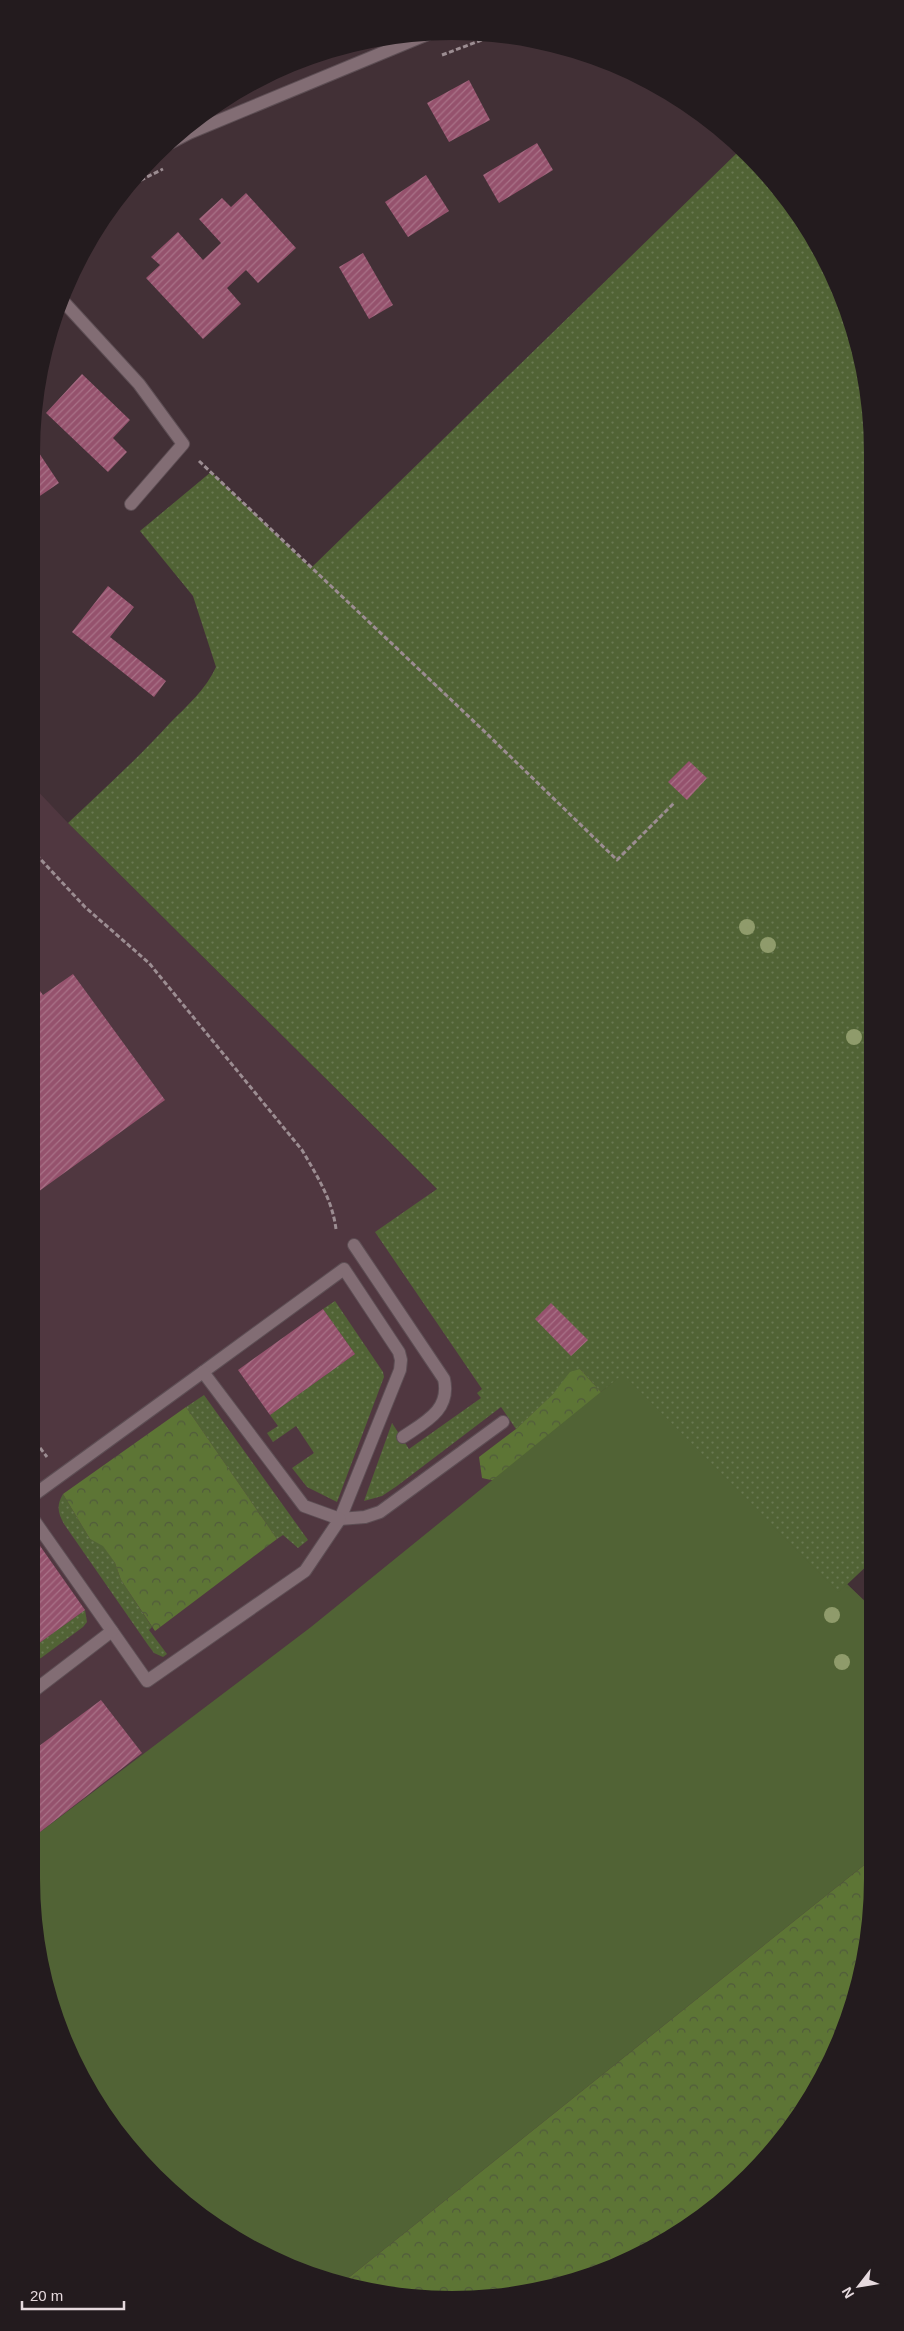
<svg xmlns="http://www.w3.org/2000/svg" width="904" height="2331" viewBox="0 0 904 2331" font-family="Arial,sans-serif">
	<defs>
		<pattern id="green-dots" width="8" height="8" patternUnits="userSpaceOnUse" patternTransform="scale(1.25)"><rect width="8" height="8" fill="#516335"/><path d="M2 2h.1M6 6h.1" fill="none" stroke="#6a7952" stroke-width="1.8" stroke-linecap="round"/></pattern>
		<pattern id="forest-crowns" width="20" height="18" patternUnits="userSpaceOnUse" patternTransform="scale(1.25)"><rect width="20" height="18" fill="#5d7535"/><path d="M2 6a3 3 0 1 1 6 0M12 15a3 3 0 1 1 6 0" fill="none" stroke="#515b3c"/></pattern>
		<pattern id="building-hatch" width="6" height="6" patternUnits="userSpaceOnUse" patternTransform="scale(1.25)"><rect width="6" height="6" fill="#95526d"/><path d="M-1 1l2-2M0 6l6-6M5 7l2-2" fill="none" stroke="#a97288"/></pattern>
	</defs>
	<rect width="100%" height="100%" fill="#423036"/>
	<polygon fill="#503740" points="31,784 68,823 646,1397 838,1592 847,1584 872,1608 873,1879 397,2296 317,2278 242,2244 135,2156 87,2089 54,2015 31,1879"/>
	<g fill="url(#green-dots)">
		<path d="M740 150 769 175 841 291 869 397 872 1561 838 1593 623 1375 601 1392 580 1369 516 1429 501 1407 397 1486 382 1496 364 1501 392 1423 409 1449 481 1398 477 1393 482 1389 375 1232 437 1189 68 823C103 790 138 758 170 723 187 706 206 689 216 667L193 596 140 531 211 472 311 568Z"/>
		<polygon points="335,1301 383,1372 384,1377 337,1502 307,1487 292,1468 314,1453 296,1426 273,1442 267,1433 278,1426 270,1415 355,1354 323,1309"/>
		<polygon points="204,1395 308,1540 298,1548 283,1535 277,1539 186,1407"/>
		<path d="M63 1494 90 1539 103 1545 115 1563 121 1580 152 1627 149 1630 167 1654 163 1657 154 1653 148 1645 64 1524C58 1513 56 1506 63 1494Z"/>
		<polygon points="85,1610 87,1622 83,1627 41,1658 31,1661 31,1649"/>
	</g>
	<g fill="url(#forest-crowns)">
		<polygon points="580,1369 601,1392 606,1406 500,1482 482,1478 479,1457 516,1429 553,1394 570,1372"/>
		<polygon points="186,1407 277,1539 155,1631 121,1580 115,1563 103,1546 90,1539 63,1494"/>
		<polygon points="873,1858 873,1879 858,1988 829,2065 786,2135 686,2229 613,2268 534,2292 397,2296 342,2283"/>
	</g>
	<polygon fill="#516335" points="623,1374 838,1592 847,1584 872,1608 873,1858 342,2283 317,2278 242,2244 135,2156 87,2089 54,2015 31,1879 31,1839 311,1627"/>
	<g fill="url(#building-hatch)">
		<polygon points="469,80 490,120 449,142 427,103"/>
		<polygon points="537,143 553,170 499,203 483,175"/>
		<polygon points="426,175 449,211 408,237 385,202"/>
		<polygon points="246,193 296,248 258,283 246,270 227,288 241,304 203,339 146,278 160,265 151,257 178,232 203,260 221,243 199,219 222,198 231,207"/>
		<polygon points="363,253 393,305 369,319 339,267"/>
		<polygon points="82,374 130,420 113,438 127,452 108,472 46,413"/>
		<polygon points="35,447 59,483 31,502 31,452"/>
		<polygon points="108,586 134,607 110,637 166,681 154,697 72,632"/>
		<polygon points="689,761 707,778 687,800 668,782"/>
		<polygon points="73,974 165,1100 31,1197 31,979 43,995"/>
		<polygon points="551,1303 588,1340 571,1356 535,1319"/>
		<polygon points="323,1309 355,1354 270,1415 238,1370"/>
		<polygon points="31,1533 85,1610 31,1649"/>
		<polygon points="101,1700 142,1753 31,1839 31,1752"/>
	</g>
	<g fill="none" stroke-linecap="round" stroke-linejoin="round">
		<defs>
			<g id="service">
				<polyline points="62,300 139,384 183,444 131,504"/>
				<path d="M354 1245 444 1379C451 1410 425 1422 403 1437"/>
				<polyline points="203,1372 344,1269 399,1352 401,1360 400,1370 340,1519 365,1517 380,1512 503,1422"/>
				<polyline points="31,1497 203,1372 304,1506 340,1519 305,1571 147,1681 112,1631"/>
				<polyline points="31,1516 112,1631 31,1693"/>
			</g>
			<polyline id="minor" points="166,145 189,133 428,34"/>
		</defs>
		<use href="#service" stroke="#5d4e54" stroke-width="14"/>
		<use href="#minor" stroke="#5d4e54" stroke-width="14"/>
		<g stroke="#9c8d92" stroke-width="3" stroke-dasharray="5 2.5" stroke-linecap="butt">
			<polyline points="442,55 495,35"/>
			<polyline points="127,187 163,169"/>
			<polyline points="199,461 483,730 617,860 675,802"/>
			<path d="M31 849 85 907 149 963 302 1150C317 1176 332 1199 336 1229"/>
			<polyline points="31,1436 47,1457"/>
		</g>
		<use href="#service" stroke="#826d74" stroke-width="12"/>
		<use href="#minor" stroke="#826d74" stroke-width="12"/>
	</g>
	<g fill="#8f9b6b">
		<circle cx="747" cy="927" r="8"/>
		<circle cx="768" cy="945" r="8"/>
		<circle cx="854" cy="1037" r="8"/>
		<circle cx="832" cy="1615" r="8"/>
		<circle cx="842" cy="1662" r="8"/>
	</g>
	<path d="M0 0H904V2331H0ZM452 40H452A412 412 0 0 1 864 452V1879A412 412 0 0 1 452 2291H452A412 412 0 0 1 40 1879V452A412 412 0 0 1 452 40Z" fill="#231b1e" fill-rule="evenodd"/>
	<g transform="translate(859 2286) rotate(239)" stroke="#231b1e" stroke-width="4" paint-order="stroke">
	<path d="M0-4L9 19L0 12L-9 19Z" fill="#e6dade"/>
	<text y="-8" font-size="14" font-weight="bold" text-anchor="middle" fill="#e6dade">N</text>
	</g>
	<path d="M22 2301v8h102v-8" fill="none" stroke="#e6dade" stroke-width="2.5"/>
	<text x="30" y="2301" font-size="15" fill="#e6dade" stroke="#231b1e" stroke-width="4" paint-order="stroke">20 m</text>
</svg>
